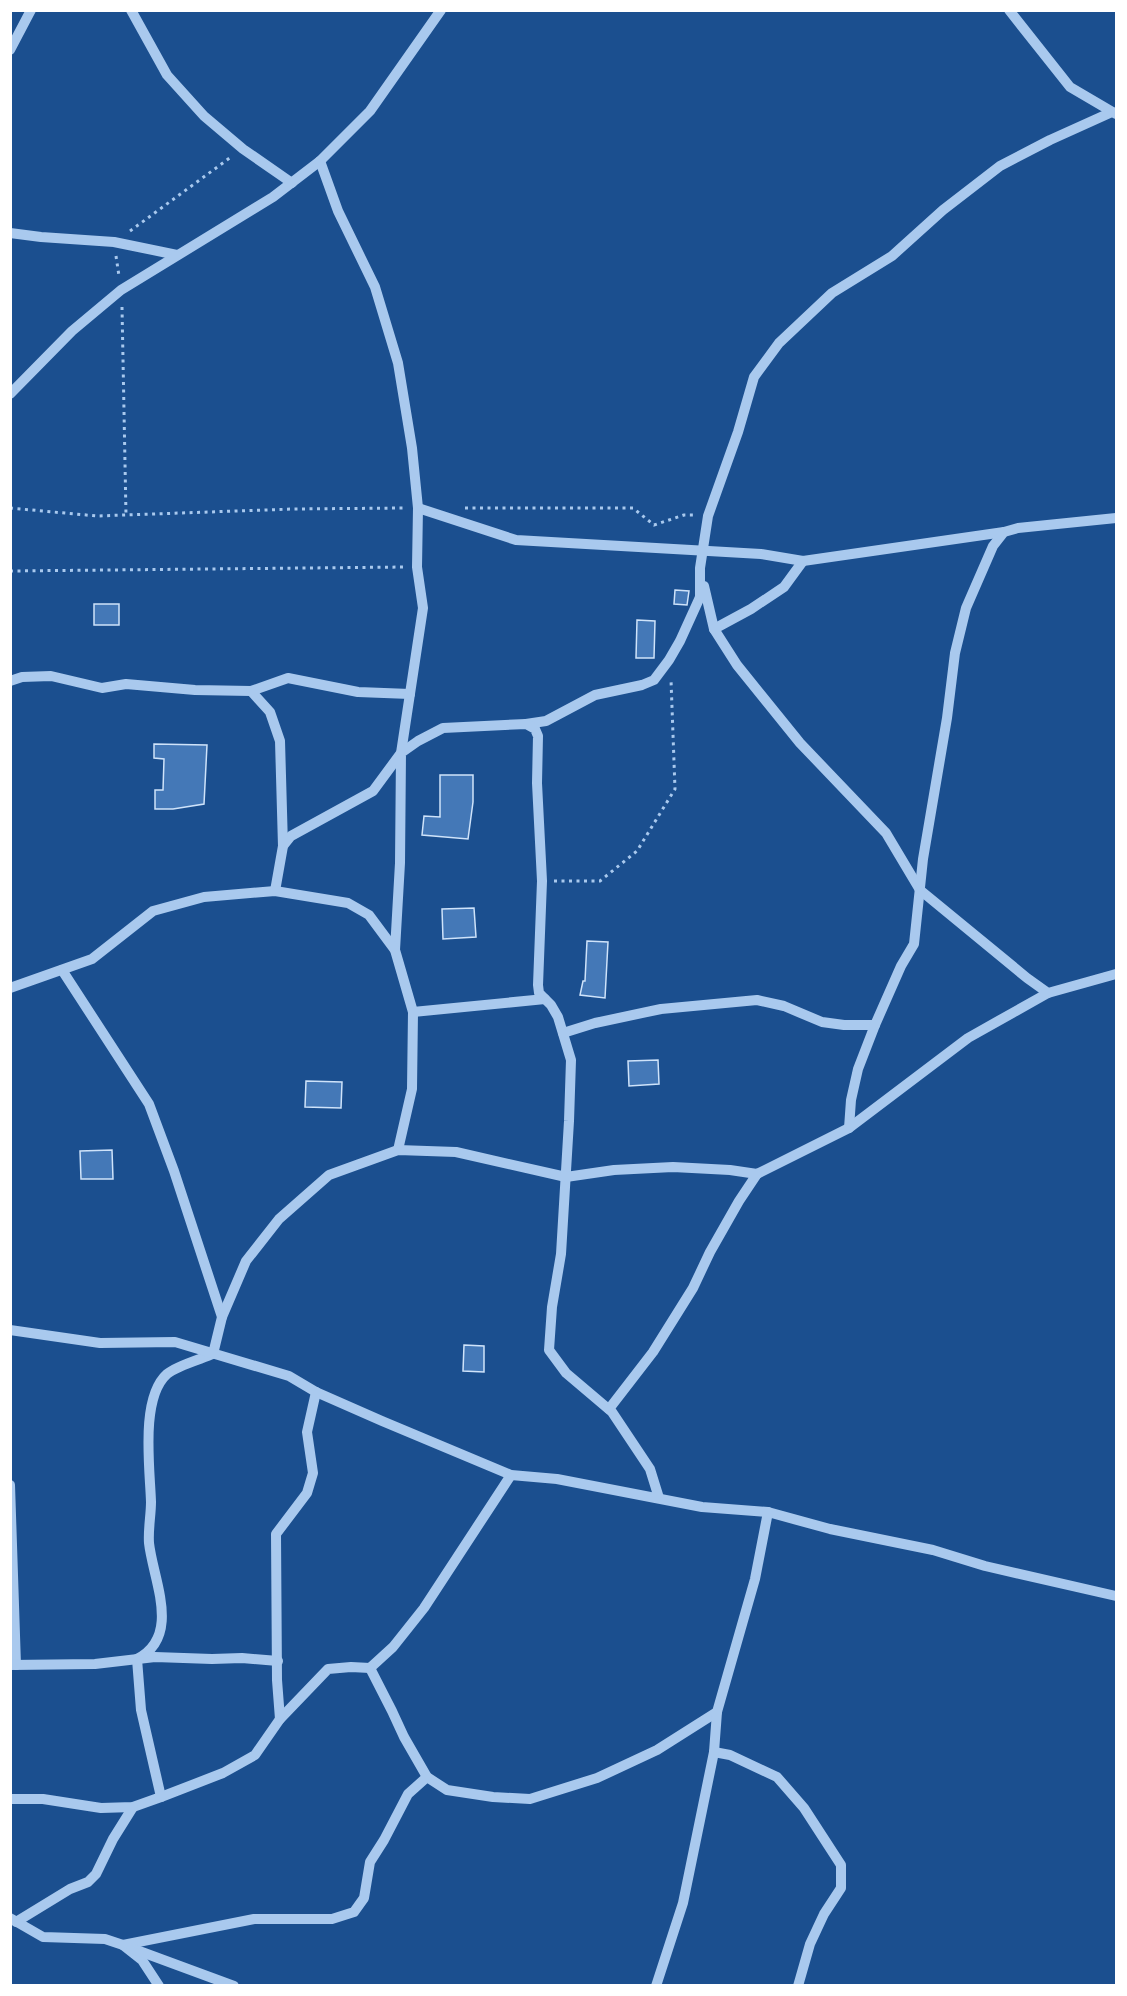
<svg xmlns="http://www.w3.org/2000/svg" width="1127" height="1996" viewBox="0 0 1127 1996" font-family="'Open Sans',sans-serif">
	<rect width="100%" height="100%" fill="#1b4f8f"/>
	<g fill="#4478b7" stroke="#cfe3fa" stroke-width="1.5">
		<polygon points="675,590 689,591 687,605 674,604"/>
		<rect x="94" y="604" width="25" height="21"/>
		<polygon points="637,620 655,621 654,658 636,658"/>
		<polygon points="154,744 207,745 204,804 173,809 155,809 155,790 163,790 164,759 154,758"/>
		<polygon points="440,775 473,775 473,802 468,839 422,835 424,816 440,817"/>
		<polygon points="474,908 476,937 443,939 442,909"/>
		<polygon points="587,941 608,942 605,998 580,995 583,981 585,981"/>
		<polygon points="658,1060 659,1084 629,1086 628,1061"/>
		<polygon points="306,1081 342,1082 341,1108 305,1107"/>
		<polygon points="112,1150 113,1179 81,1179 80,1151"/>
		<polygon points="464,1345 484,1346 484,1372 463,1371"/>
	</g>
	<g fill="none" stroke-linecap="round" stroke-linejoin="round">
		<g stroke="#a9c9ee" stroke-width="3" stroke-dasharray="3 4.5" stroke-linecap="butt">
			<polyline points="130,231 231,157"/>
			<polyline points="116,256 119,276"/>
			<polyline points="122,307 126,515"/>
			<polyline points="10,508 97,516 293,509 404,508"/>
			<polyline points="465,508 633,508 654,525 684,515 694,515"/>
			<polyline points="10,571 405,567"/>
			<polyline points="554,881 600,881 637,851 675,789 671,680"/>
		</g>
		<g stroke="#a9c9ee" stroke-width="10">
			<polyline points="131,10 167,75 204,116 243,149 292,183"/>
			<polyline points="1009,10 1070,87 1116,114"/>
			<polyline points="10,50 31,10"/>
			<polyline points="10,233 41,237 114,242 177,255"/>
			<polyline points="10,394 72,331 121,290 273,197 320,161 370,111 441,10"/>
			<polyline points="418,508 516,540 761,554 803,561 1004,532"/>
			<polyline points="704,586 714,629 737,665 800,743 886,833 920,890 1027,978 1048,993 1116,974"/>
			<polyline points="714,629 751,609 784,587 803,561"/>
			<polyline points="10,681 22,677 51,676 102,688 126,684 195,690 251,691 288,678 358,692 410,694"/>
			<polyline points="251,691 270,712 280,741 283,846"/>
			<polyline points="526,724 546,721 595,695 642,685 654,680 669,660 680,641 700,597 700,568 708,516 738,432 754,377 779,343 832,293 892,256 943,210 1000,166 1050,140 1112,112"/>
			<polyline points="275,891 283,846 291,836 373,791 401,753 423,608 417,567 418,508 412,448 398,363 375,287 338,211 320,161"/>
			<polyline points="395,950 400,863 401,753 418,741 443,728 526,724 535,729 538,736 537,783 542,881 538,985 539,993 551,1005 558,1017 571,1060 569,1121 561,1254 552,1307 549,1350 566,1373 612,1412 650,1469 659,1498"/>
			<path d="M62 970 149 1104 174 1171 222 1317 213 1354C201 1359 176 1366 167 1374 140 1398 150 1469 151 1502 151 1515 148 1529 149 1543 153 1580 182 1636 137 1659L141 1710 161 1797"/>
			<polyline points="10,988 92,959 153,911 204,897 275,891 348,903 369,915 395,950 413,1012 412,1089 398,1150"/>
			<polyline points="413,1012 545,999"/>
			<polyline points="563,1033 595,1023 661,1009 757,1000 784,1006 822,1022 844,1025 875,1025"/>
			<polyline points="849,1128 851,1100 858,1069 875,1025 901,966 914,944 923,859 947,718 955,653 966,608 993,546 1004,532 1018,528 1116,518"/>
			<polyline points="222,1317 246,1261 279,1219 329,1175 398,1150 456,1152 566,1177 614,1170 673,1167 730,1170 757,1174 849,1128 968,1038 1048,993"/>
			<polyline points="10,1330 100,1343 175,1342 289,1376 316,1392 382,1421 511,1475 557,1479 702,1507 768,1512 830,1529 933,1550 985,1566 1116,1596"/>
			<polyline points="609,1409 653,1352 693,1288 710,1252 739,1201 757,1174"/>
			<polyline points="10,1485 16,1665"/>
			<polyline points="10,1665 95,1664 155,1657 212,1659 242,1658 278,1661"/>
			<polyline points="370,1668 392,1711 404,1737 427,1777 447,1790 493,1797 530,1799 597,1778 657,1750 717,1712 755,1579 768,1512"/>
			<polyline points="280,1719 277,1680 276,1534 307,1493 313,1473 307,1432 316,1392"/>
			<polyline points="714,1752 730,1755 777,1777 804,1808 841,1865 841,1888 824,1914 810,1944 798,1986"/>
			<polyline points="10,1799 43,1799 101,1808 133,1807 161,1797 223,1773 255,1755 280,1719 328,1669 351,1667 370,1668 393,1647 424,1608 511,1475"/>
			<polyline points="10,1918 43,1937 105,1939 123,1945 142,1960 159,1986"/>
			<polyline points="16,1922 70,1889 88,1882 96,1874 113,1839 133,1807"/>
			<polyline points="123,1945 254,1919 332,1919 354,1912 364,1898 370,1862 384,1840 408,1794 427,1777"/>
			<polyline points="131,1948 234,1986"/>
			<polyline points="656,1986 683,1903 714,1752 717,1712"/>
		</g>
	</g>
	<rect width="1127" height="1996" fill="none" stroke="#ffffff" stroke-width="24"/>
</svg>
